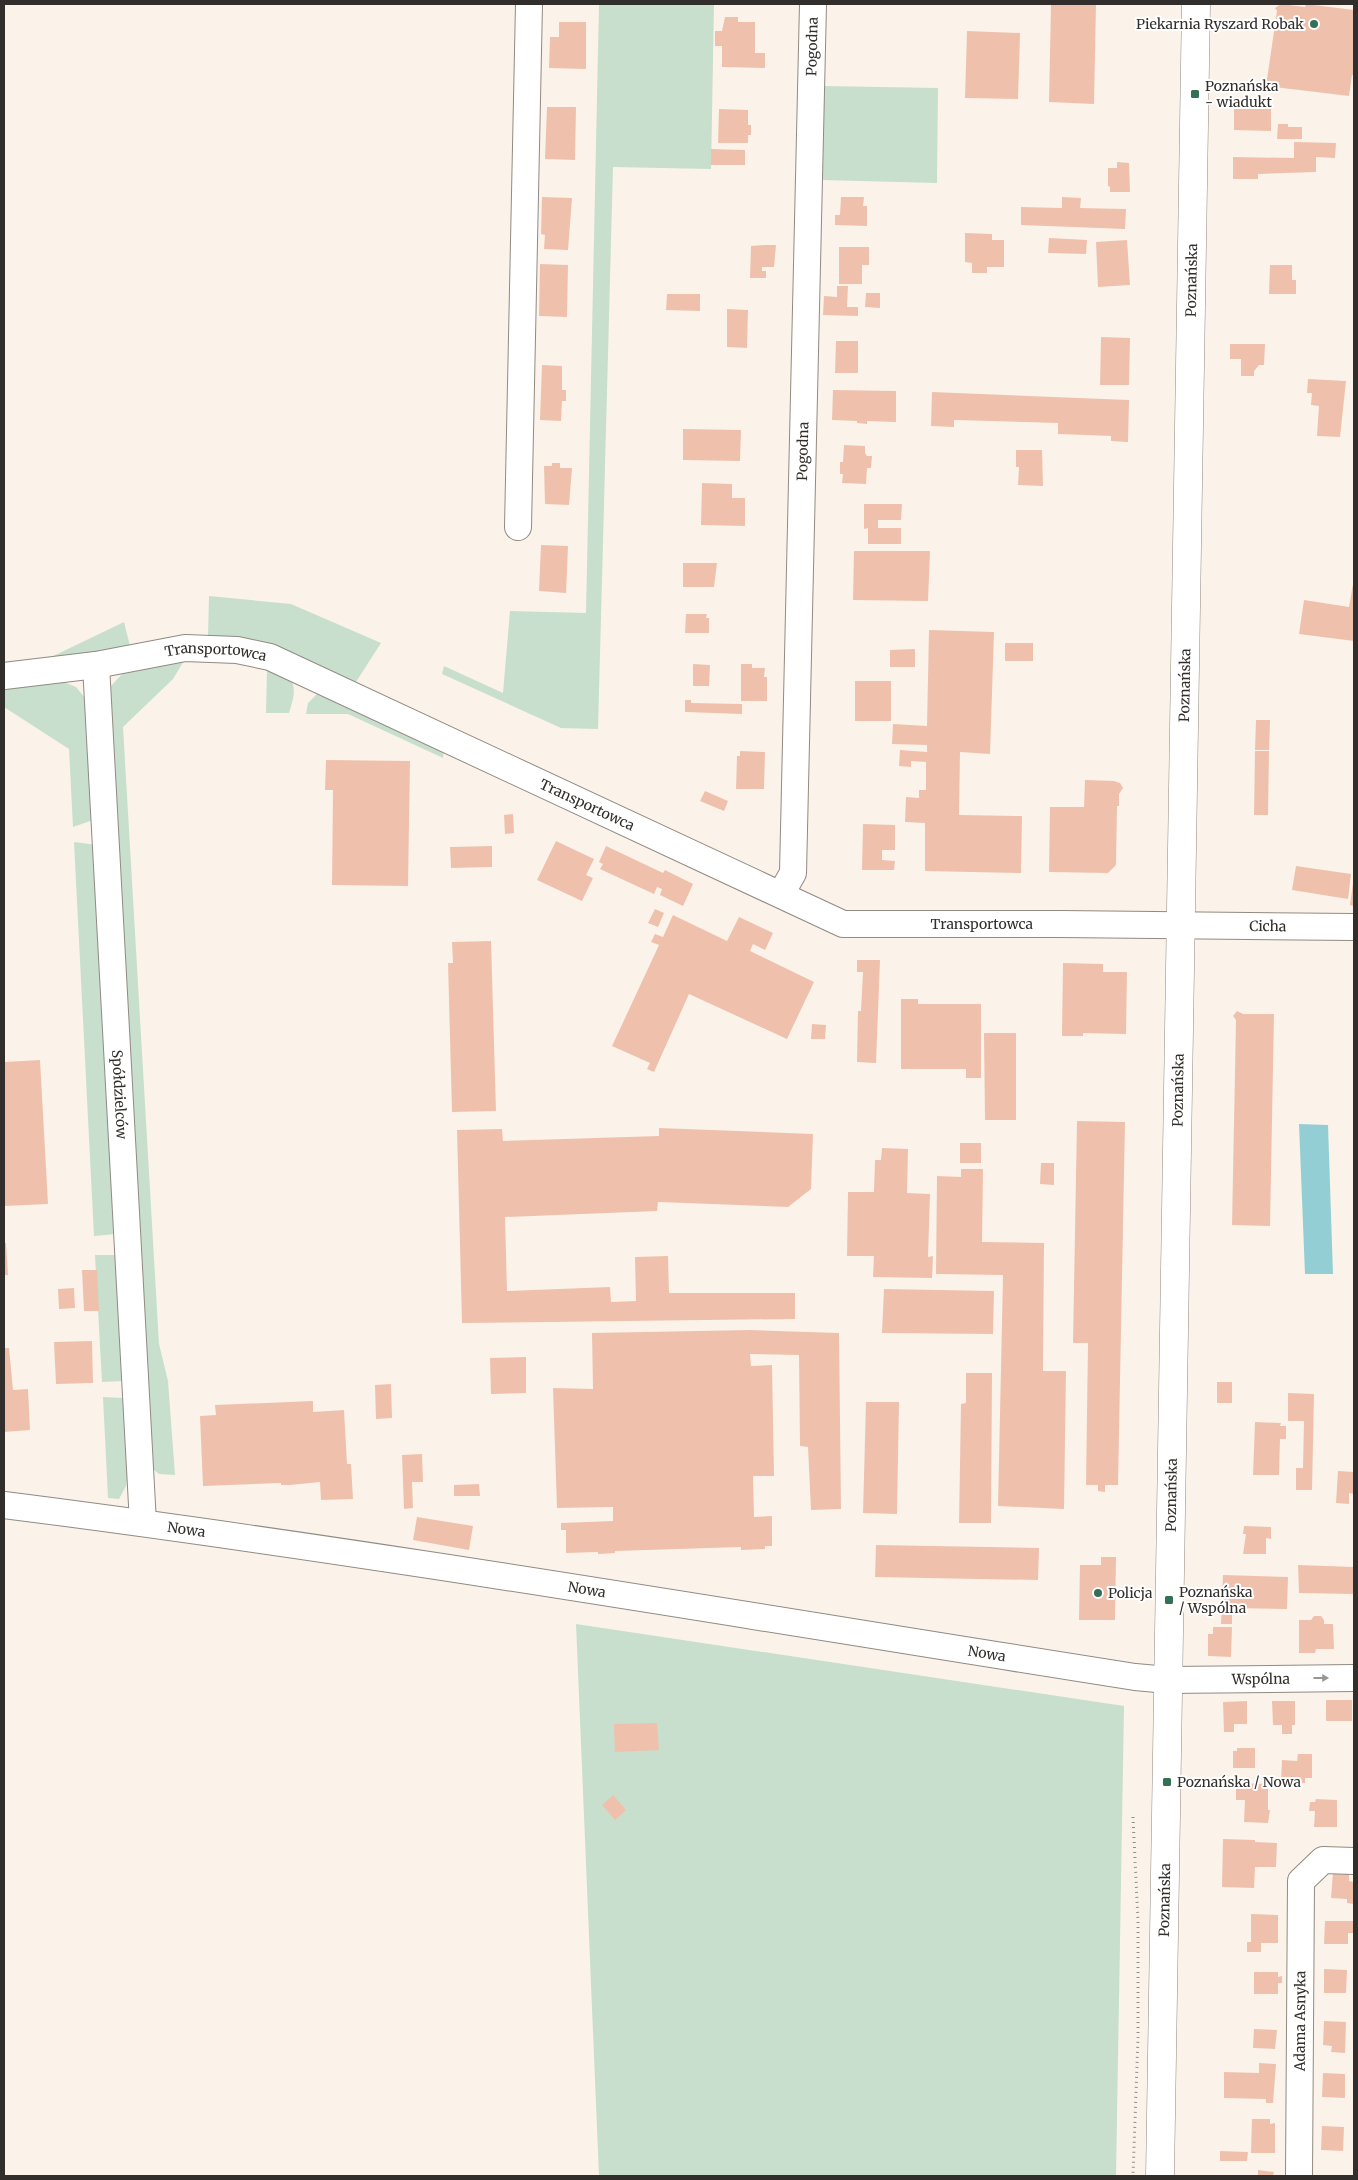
<svg xmlns="http://www.w3.org/2000/svg" width="1358" height="2180" viewBox="0 0 1358 2180" font-family="Merriweather,serif">
	<rect width="100%" height="100%" fill="#fbf3ea"/>
	<g fill="#c7dfcc">
		<polygon points="599,4 714,4 711,169 613,167 598,729 561,728 442,674 444,666 503,693 510,611 586,613"/>
		<polygon points="823,86 938,88 937,183 822,180"/>
		<polygon points="209,596 291,604 381,643 356,682 287,652 208,636"/>
		<polygon points="124,622 130,646 45,660"/>
		<polygon points="185,659 173,679 123,727 159,1344 168,1381 175,1475 159,1474 152,1468 109,696 111,686 123,673"/>
		<path d="M267 669 290 677C297 689 293 700 289 713H266Z"/>
		<polygon points="59,680 76,687 89,703 96,819 73,827 69,749 4,707 4,686"/>
		<polygon points="318,693 444,747 443,758 348,714 306,714 308,703"/>
		<polygon points="74,842 97,845 116,1234 94,1236"/>
		<polygon points="95,1255 118,1255 124,1381 102,1382"/>
		<polygon points="103,1397 124,1398 129,1469 126,1486 119,1499 108,1498"/>
		<polygon points="576,1624 1124,1706 1116,2176 599,2176"/>
	</g>
	<polygon fill="#94ced5" points="1299,1124 1328,1125 1333,1274 1305,1274"/>
	<g fill="#efc1ac">
		<polygon points="1051,4 1096,4 1094,104 1049,102"/>
		<polygon points="1281,4 1305,7 1306,4 1354,10 1354,76 1352,75 1349,96 1266,86 1277,11 1275,8"/>
		<polygon points="725,17 738,17 738,22 755,22 755,53 765,53 765,68 722,67 722,46 715,46 715,31 722,31"/>
		<polygon points="559,22 586,22 586,69 549,68 550,37 559,37"/>
		<polygon points="967,31 1020,33 1018,99 965,98"/>
		<polygon points="547,107 576,107 575,160 545,159"/>
		<polygon points="719,109 748,110 748,125 751,125 751,135 748,135 748,143 718,143"/>
		<polygon points="1234,109 1271,109 1271,131 1234,130"/>
		<polygon points="1278,124 1288,124 1288,127 1302,127 1302,139 1277,139"/>
		<polygon points="1294,142 1336,143 1335,158 1316,157 1316,172 1258,174 1258,179 1233,179 1233,157 1294,158"/>
		<polygon points="711,149 745,150 745,165 711,165"/>
		<polygon points="1117,162 1129,163 1130,192 1110,192 1110,187 1108,186 1108,168 1117,168"/>
		<polygon points="542,197 572,198 568,250 544,249 545,235 541,234"/>
		<polygon points="841,197 864,197 863,206 867,206 867,226 835,225 835,215 840,215"/>
		<polygon points="1062,197 1081,198 1080,208 1126,209 1125,229 1021,225 1021,207 1062,208"/>
		<polygon points="965,233 992,234 992,240 1004,240 1004,267 987,267 987,273 972,273 972,263 965,262"/>
		<polygon points="1049,238 1087,240 1086,254 1048,253"/>
		<polygon points="1127,240 1130,285 1098,287 1096,242"/>
		<polygon points="765,245 776,245 774,267 762,267 762,271 766,271 766,278 750,278 751,246"/>
		<polygon points="839,247 869,247 869,265 862,265 862,284 839,284"/>
		<polygon points="540,264 568,265 567,317 539,316"/>
		<polygon points="1270,265 1292,265 1292,280 1296,280 1296,294 1269,294"/>
		<polygon points="837,286 848,286 847,307 858,307 858,316 823,315 824,296 837,297"/>
		<polygon points="866,293 880,293 880,308 865,307"/>
		<polygon points="667,294 700,294 700,311 666,310"/>
		<polygon points="727,309 748,310 747,348 727,347"/>
		<polygon points="1101,337 1130,338 1129,385 1100,385"/>
		<polygon points="836,341 858,341 858,373 835,373"/>
		<polygon points="1230,344 1265,344 1264,365 1259,365 1254,371 1254,376 1241,376 1241,359 1230,359"/>
		<polygon points="542,365 562,366 562,390 566,390 566,401 562,401 561,421 540,420"/>
		<polygon points="1308,379 1346,381 1340,437 1317,436 1319,406 1311,405 1312,393 1307,393"/>
		<polygon points="833,390 896,391 896,422 867,421 867,424 857,423 857,421 832,420"/>
		<polygon points="932,392 1129,400 1128,442 1111,441 1111,436 1058,434 1058,423 954,420 954,427 931,426"/>
		<polygon points="683,429 741,430 740,461 683,460"/>
		<polygon points="844,445 865,446 865,453 867,456 872,456 871,468 867,468 866,484 842,483 843,474 840,474 840,462 843,462"/>
		<polygon points="1016,450 1042,450 1043,486 1018,485 1019,467 1016,467"/>
		<polygon points="552,463 560,463 560,468 572,468 569,505 545,504 544,466 552,466"/>
		<polygon points="702,483 732,484 732,498 745,498 745,526 701,525"/>
		<polygon points="864,504 902,504 901,520 878,520 878,528 901,528 901,544 868,544 868,528 864,529"/>
		<polygon points="541,545 568,546 566,593 539,591"/>
		<polygon points="854,551 930,551 928,601 853,600"/>
		<polygon points="683,563 717,563 714,587 683,587"/>
		<polygon points="1353,584 1354,641 1299,634 1304,600 1349,607"/>
		<polygon points="686,614 707,614 706,618 709,618 709,633 685,633"/>
		<polygon points="929,630 994,632 990,754 960,752 959,815 1022,816 1021,873 925,871 925,823 905,822 906,797 919,798 919,790 926,790 926,762 911,761 911,767 899,766 900,750 927,752 927,745 892,744 893,724 927,726"/>
		<rect x="1005" y="643" width="28" height="18"/>
		<polygon points="915,649 915,667 890,667 890,650"/>
		<polygon points="693,664 710,665 709,686 693,686"/>
		<polygon points="741,664 752,664 752,668 765,668 764,677 767,677 767,701 741,701"/>
		<rect x="855" y="681" width="36" height="40"/>
		<polygon points="685,700 691,700 691,703 742,704 742,714 685,712"/>
		<polygon points="1256,720 1270,720 1269,750 1255,750"/>
		<polygon points="740,751 765,752 764,789 736,789 737,756 740,756"/>
		<polygon points="1255,751 1269,751 1268,815 1254,815"/>
		<polygon points="326,760 410,761 408,886 332,885 333,790 325,790"/>
		<polygon points="1085,780 1114,781 1120,783 1123,788 1119,794 1119,806 1117,806 1116,865 1108,873 1049,872 1050,807 1084,807"/>
		<polygon points="705,791 728,801 724,811 700,801"/>
		<polygon points="513,814 514,833 505,834 504,815"/>
		<polygon points="863,824 895,825 895,850 882,850 882,860 895,861 894,870 862,870"/>
		<polygon points="556,841 594,859 586,875 593,878 582,901 537,880"/>
		<polygon points="492,846 492,867 451,868 450,847"/>
		<polygon points="606,846 663,873 665,870 693,884 683,906 660,895 662,889 657,887 654,894 600,869 603,864 599,862"/>
		<polygon points="1296,866 1351,874 1348,899 1292,890"/>
		<polygon points="1353,883 1354,883 1354,906 1350,905"/>
		<polygon points="655,909 664,913 658,927 648,923"/>
		<polygon points="673,915 727,941 739,917 773,933 765,950 753,944 750,951 814,982 787,1039 689,994 654,1072 647,1069 650,1063 612,1046 659,945 651,942 655,934 663,937"/>
		<polygon points="491,941 496,1111 452,1112 448,963 453,963 452,942"/>
		<polygon points="857,960 880,960 876,1063 857,1062 858,1011 861,1011 863,972 857,972"/>
		<polygon points="1063,963 1103,964 1103,972 1127,972 1126,1034 1083,1033 1083,1036 1062,1036"/>
		<polygon points="901,999 918,999 918,1004 981,1004 981,1078 966,1078 966,1069 901,1069"/>
		<polygon points="1237,1011 1243,1014 1274,1014 1270,1226 1232,1225 1236,1020 1233,1016"/>
		<polygon points="812,1024 826,1025 825,1039 811,1039"/>
		<polygon points="984,1033 1016,1033 1016,1120 985,1120"/>
		<polygon points="40,1060 48,1204 4,1206 4,1062"/>
		<polygon points="1077,1121 1125,1122 1118,1485 1105,1485 1105,1492 1098,1491 1098,1485 1086,1485 1088,1343 1073,1343"/>
		<polygon points="659,1128 813,1134 811,1189 788,1207 658,1202 657,1211 505,1217 507,1291 610,1287 611,1302 636,1301 635,1257 668,1256 669,1293 795,1293 795,1319 462,1323 457,1130 502,1129 503,1141 659,1136"/>
		<rect x="960" y="1143" width="21" height="20"/>
		<polygon points="882,1148 908,1149 907,1193 930,1194 928,1257 933,1256 932,1278 873,1277 874,1256 847,1256 848,1192 874,1192 875,1160 881,1160"/>
		<polygon points="1041,1163 1054,1163 1054,1185 1040,1184"/>
		<polygon points="961,1169 983,1169 982,1242 1044,1243 1043,1371 1066,1371 1064,1509 998,1506 1003,1275 936,1274 937,1176 961,1177"/>
		<polygon points="4,1243 6,1243 8,1275 4,1275"/>
		<polygon points="82,1270 97,1270 99,1311 84,1311"/>
		<polygon points="74,1288 75,1308 59,1309 58,1289"/>
		<polygon points="884,1289 994,1291 993,1334 882,1333"/>
		<polygon points="751,1330 839,1333 841,1509 811,1510 808,1447 800,1446 799,1355 750,1354 751,1366 772,1365 774,1476 753,1476 754,1517 772,1516 772,1546 765,1546 765,1549 741,1550 741,1547 615,1551 615,1553 598,1554 598,1552 566,1553 566,1530 561,1530 561,1523 613,1521 613,1507 557,1508 553,1388 593,1389 592,1333"/>
		<polygon points="92,1341 93,1383 56,1384 54,1342"/>
		<polygon points="4,1348 9,1348 13,1390 28,1389 30,1430 4,1432"/>
		<polygon points="526,1357 526,1393 491,1394 490,1358"/>
		<polygon points="966,1373 992,1373 991,1523 959,1523 961,1404 966,1403"/>
		<rect x="1217" y="1382" width="15" height="21"/>
		<polygon points="391,1384 392,1418 376,1419 375,1385"/>
		<polygon points="1288,1393 1314,1394 1312,1490 1296,1490 1296,1468 1303,1468 1304,1421 1288,1421"/>
		<polygon points="313,1401 313,1412 344,1410 347,1464 351,1464 353,1499 321,1500 320,1482 290,1485 281,1485 281,1483 203,1486 200,1416 216,1415 215,1405"/>
		<polygon points="866,1402 899,1402 897,1514 863,1513"/>
		<polygon points="1255,1422 1281,1423 1280,1426 1286,1426 1286,1439 1280,1439 1279,1475 1253,1475"/>
		<polygon points="422,1454 423,1482 412,1482 413,1508 404,1509 402,1455"/>
		<polygon points="1338,1471 1354,1472 1354,1494 1349,1493 1349,1504 1336,1503"/>
		<polygon points="479,1484 480,1496 454,1496 454,1485"/>
		<polygon points="417,1517 473,1526 469,1550 413,1540"/>
		<polygon points="1244,1526 1271,1527 1271,1539 1266,1538 1266,1554 1243,1554 1246,1534 1243,1534"/>
		<polygon points="876,1545 1039,1548 1038,1580 875,1577"/>
		<polygon points="1101,1557 1116,1557 1115,1620 1079,1620 1080,1565 1101,1565"/>
		<polygon points="1298,1565 1354,1567 1354,1594 1299,1593"/>
		<polygon points="1223,1575 1288,1577 1287,1609 1232,1608 1232,1624 1221,1624"/>
		<polygon points="1314,1616 1321,1616 1324,1620 1324,1624 1333,1624 1334,1649 1316,1649 1315,1653 1299,1653 1299,1620 1311,1620"/>
		<polygon points="1213,1627 1232,1627 1231,1657 1208,1656 1208,1634 1213,1634"/>
		<rect x="1326" y="1700" width="26" height="21"/>
		<polygon points="1247,1701 1247,1724 1234,1724 1234,1732 1224,1732 1223,1702"/>
		<polygon points="1272,1701 1295,1701 1295,1725 1292,1725 1292,1734 1282,1734 1282,1725 1273,1725"/>
		<polygon points="657,1723 659,1750 615,1752 614,1724"/>
		<polygon points="1237,1748 1255,1748 1255,1768 1233,1768 1233,1751 1237,1751"/>
		<polygon points="1298,1754 1312,1754 1312,1778 1305,1778 1305,1783 1281,1782 1282,1760 1297,1761"/>
		<polygon points="1268,1780 1268,1810 1270,1810 1268,1823 1244,1822 1245,1800 1236,1800 1236,1783 1267,1784"/>
		<polygon points="613,1795 626,1810 615,1820 602,1805"/>
		<polygon points="1316,1799 1337,1800 1337,1827 1314,1827 1315,1811 1309,1811 1310,1802 1315,1802"/>
		<polygon points="1223,1839 1255,1840 1255,1842 1277,1843 1276,1867 1255,1867 1254,1888 1222,1887"/>
		<polygon points="1333,1872 1349,1873 1349,1881 1354,1882 1354,1904 1347,1903 1347,1899 1331,1898"/>
		<polygon points="1251,1914 1278,1915 1278,1943 1261,1943 1261,1952 1247,1952 1247,1942 1251,1942"/>
		<polygon points="1325,1921 1354,1921 1354,1933 1348,1933 1348,1944 1324,1944"/>
		<polygon points="1324,1969 1347,1970 1346,1993 1324,1993"/>
		<polygon points="1254,1972 1278,1972 1278,1977 1282,1976 1282,1983 1278,1983 1278,1994 1254,1994"/>
		<polygon points="1324,2021 1346,2022 1345,2053 1331,2052 1332,2046 1323,2045"/>
		<polygon points="1254,2029 1277,2030 1275,2049 1253,2048"/>
		<polygon points="1259,2063 1276,2064 1273,2103 1266,2103 1266,2099 1224,2098 1224,2072 1259,2073"/>
		<polygon points="1323,2073 1345,2074 1345,2098 1322,2097"/>
		<polygon points="1252,2119 1270,2119 1270,2124 1275,2123 1275,2153 1251,2153"/>
		<polygon points="1322,2126 1344,2127 1343,2151 1321,2150"/>
		<polygon points="1220,2151 1248,2152 1247,2161 1220,2161"/>
		<polygon points="1258,2170 1274,2172 1273,2176 1258,2176"/>
	</g>
	<g fill="none" stroke-linecap="round" stroke-linejoin="round">
		<defs>
			<g id="minor">
				<polyline points="518,527 529,4"/>
				<path id="s1" d="M96 665 143 1523"/>
				<path id="s2" d="M4 676 96 665 185 648 237 650 270 657 843 924H1061L1354 927"/>
				<path id="s3" d="M781 894 793 873 813 4"/>
				<path id="s4" d="M4 1505C382 1553 759 1618 1135 1677L1168 1680 1354 1678"/>
				<path id="s5" d="M1299 2176 1301 1881 1323 1860 1354 1861"/>
			</g>
			<g id="major">
				<path id="s6" d="M1160 2176 1196 4"/>
			</g>
		</defs>
		<use href="#minor" stroke="#918a82" stroke-width="28"/>
		<use href="#major" stroke="#918a82" stroke-width="29"/>
		<polyline stroke="#928d87" stroke-width="3" stroke-dasharray="1 4" stroke-linecap="butt" points="1133,1817 1138,1921 1138,2037 1133,2176"/>
		<use href="#minor" stroke="#fff" stroke-width="26"/>
		<use href="#major" stroke="#fff" stroke-width="28"/>
	</g>
	<defs><path id="oneway-solid" d="M-6-.8H1V-3.2L6.5 0L1 3.2V.8H-6Z" transform="scale(1.25)"/></defs>
	<use fill="#989695" href="#oneway-solid" transform="translate(1321 1678)"/>
	<g fill="#346f58" stroke="#fff" stroke-width="2">
		<circle cx="1314" cy="24" r="5"/>
		<rect x="1190" y="89" width="10" height="10" rx="2.5"/>
		<circle cx="1098" cy="1593" r="5"/>
		<rect x="1164" y="1595" width="10" height="10" rx="2.5"/>
		<rect x="1162" y="1777" width="10" height="10" rx="2.5"/>
	</g>
	<g text-anchor="middle" stroke-width="4" stroke-linejoin="round" paint-order="stroke">
		<g font-size="14" fill="#312e2b" stroke="#fff" text-anchor="start">
			<text x="1304" y="29" text-anchor="end">Piekarnia Ryszard Robak</text>
			<text x="1205" y="91">Poznańska<tspan x="1205" dy="16">- wiadukt</tspan></text>
			<text x="1179" y="1597">Poznańska<tspan x="1179" dy="16">/ Wspólna</tspan></text>
			<text x="1108" y="1598">Policja</text>
			<text x="1177" y="1787">Poznańska / Nowa</text>
		</g>
		<g font-size="14" fill="#312e2b" stroke="#fff">
			<text dy="5" stroke="none"><textPath href="#s3" startOffset="851">Pogodna</textPath></text>
			<text dy="5" stroke="none"><textPath href="#s6" startOffset="1896">Poznańska</textPath></text>
			<text dy="5" stroke="none"><textPath href="#s3" startOffset="446">Pogodna</textPath></text>
			<text dy="5" stroke="none"><textPath href="#s2" startOffset="214">Transportowca</textPath></text>
			<text dy="5" stroke="none"><textPath href="#s6" startOffset="1491">Poznańska</textPath></text>
			<text dy="5" stroke="none"><textPath href="#s2" startOffset="619">Transportowca</textPath></text>
			<text dy="5" stroke="none"><textPath href="#s2" startOffset="1040">Transportowca</textPath></text>
			<text dy="5" stroke="none"><textPath href="#s2" startOffset="1326">Cicha</textPath></text>
			<text dy="5" stroke="none"><textPath href="#s6" startOffset="1086">Poznańska</textPath></text>
			<text dy="5" stroke="none"><textPath href="#s1" startOffset="430">Spółdzielców</textPath></text>
			<text dy="5" stroke="none"><textPath href="#s6" startOffset="681">Poznańska</textPath></text>
			<text dy="5" stroke="none"><textPath href="#s4" startOffset="184">Nowa</textPath></text>
			<text dy="5" stroke="none"><textPath href="#s4" startOffset="589">Nowa</textPath></text>
			<text dy="5" stroke="none"><textPath href="#s4" startOffset="994">Nowa</textPath></text>
			<text dy="5" stroke="none"><textPath href="#s4" startOffset="1270">Wspólna</textPath></text>
			<text dy="5" stroke="none"><textPath href="#s6" startOffset="276">Poznańska</textPath></text>
			<text dy="5" stroke="none"><textPath href="#s5" startOffset="155">Adama Asnyka</textPath></text>
		</g>
	</g>
	<rect width="1358" height="2180" fill="none" stroke="#312e2b" stroke-width="10"/>
</svg>
